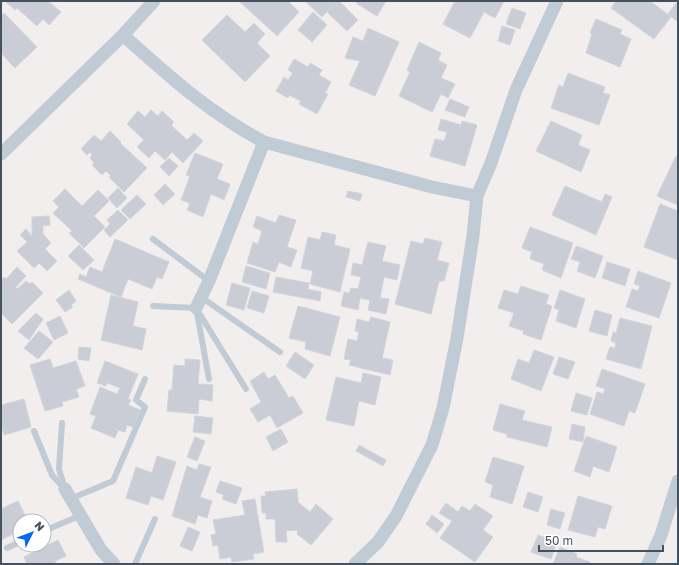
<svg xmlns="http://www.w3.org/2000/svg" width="679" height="565" viewBox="0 0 679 565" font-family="'Golos Text',sans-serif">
	<rect width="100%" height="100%" fill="#f2eeee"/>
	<g fill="#cacdd5" stroke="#d2d4db">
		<polygon points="5,1 48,1 61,12 49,25 43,19 37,26 17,8 15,10"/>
		<polygon points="239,1 288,1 299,12 277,36"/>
		<polygon points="305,1 337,1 322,17"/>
		<polygon points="337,1 339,1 358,20 347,31 327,12"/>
		<polygon points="358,1 386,1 377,16 356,3"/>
		<polygon points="455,1 504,1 495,18 484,12 470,38 443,24"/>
		<polygon points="616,1 650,1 671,17 654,39 611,8"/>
		<polygon points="676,3 678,5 678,22 668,14"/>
		<polygon points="512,8 526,13 520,29 506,24"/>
		<polygon points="313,12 327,25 312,42 298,30"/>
		<polygon points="4,13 37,47 15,68 1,53 1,16"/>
		<polygon points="227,15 245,32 254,23 265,34 257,43 270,56 245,82 202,40"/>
		<polygon points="596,19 622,30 620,34 631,39 620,67 586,53 592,34 590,33"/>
		<polygon points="502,26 515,30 510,45 498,41"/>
		<polygon points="368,28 399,42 375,96 349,85 360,61 345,58 353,37 363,41"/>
		<polygon points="419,42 441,53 438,60 447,65 441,78 455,84 448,98 441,94 432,112 399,96 410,72 407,70"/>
		<polygon points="294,59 308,67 310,63 322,70 319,75 331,82 325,93 328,94 317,114 299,104 301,101 289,95 288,98 276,91 284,77 288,80 293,73 288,70"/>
		<polygon points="568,73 605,87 603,93 610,95 599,125 551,108 559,85 563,87"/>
		<polygon points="450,99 469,107 465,117 445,110"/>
		<polygon points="151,110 158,116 162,111 174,122 171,125 187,140 194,133 203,141 183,163 172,152 165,160 155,151 149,158 137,147 144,140 127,124 138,111 145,117"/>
		<polygon points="441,119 461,125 462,121 477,125 465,166 430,156 435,139 444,141 447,132 438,130"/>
		<polygon points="551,121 582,135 578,145 590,150 581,172 536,151"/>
		<polygon points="110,131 121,142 120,143 147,168 124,192 109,177 111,176 106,171 102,175 92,165 94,163 90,158 92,155 90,152 87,155 81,149 94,135 101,141"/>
		<polygon points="195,153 223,164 217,179 230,184 224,200 211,194 203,217 187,210 190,203 181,200 190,176 186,175"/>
		<polygon points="676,156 678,157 678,205 657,196"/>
		<polygon points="169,158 178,166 169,176 160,167"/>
		<polygon points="165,184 175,194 163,205 154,195"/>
		<polygon points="565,186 602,202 605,194 612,197 596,235 552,215"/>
		<polygon points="118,188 127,198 117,208 108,198"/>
		<polygon points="65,189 82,206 98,190 109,201 94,216 105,227 84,248 69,233 72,231 53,213 59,207 53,201"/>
		<polygon points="348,191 362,194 360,201 346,197"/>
		<polygon points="137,195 146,204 130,219 121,210"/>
		<polygon points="660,204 678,211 678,260 644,247"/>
		<polygon points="118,210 128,220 110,237 104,230 110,224 107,220"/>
		<polygon points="279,215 296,220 287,247 297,250 291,267 279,262 275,272 247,263 253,242 258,244 262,231 253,227 257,216 276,223"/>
		<polygon points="49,216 50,225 43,226 43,234 51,243 45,249 57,261 47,271 39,263 34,268 17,251 27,242 20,235 26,229 32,236 32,217"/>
		<polygon points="530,227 573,243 561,278 542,270 544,264 530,259 532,252 522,248"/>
		<polygon points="322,232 336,235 334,245 350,249 340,292 310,284 313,271 301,268 308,237 320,240"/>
		<polygon points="425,238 442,242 437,260 449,263 444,281 439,281 431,314 395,304 411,241 423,244"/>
		<polygon points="115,239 169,262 162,279 157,277 152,289 128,279 121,297 78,279 80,274 86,277 90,267 102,272"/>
		<polygon points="368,242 386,246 382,261 400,265 397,280 384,277 380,298 389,299 386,314 368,310 370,300 360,298 358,310 341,306 344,292 349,293 351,288 358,289 361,277 351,275 353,263 362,265"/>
		<polygon points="79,245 94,260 83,270 68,256"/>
		<polygon points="576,246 603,256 595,278 577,271 580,262 571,259"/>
		<polygon points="607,262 630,269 625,286 602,278"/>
		<polygon points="246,266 270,273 266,289 242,282"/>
		<polygon points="17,267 26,276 15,288 17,289 26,281 30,284 32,282 43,293 12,324 1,313 1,280 4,277 6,279"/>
		<polygon points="638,271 671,283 659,318 626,307 632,289 638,291 640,286 634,284"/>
		<polygon points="276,277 309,283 308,289 321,292 320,301 273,292"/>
		<polygon points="232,283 250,288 244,310 226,305"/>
		<polygon points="521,286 549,295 546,304 552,306 541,340 523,334 524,331 509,326 514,313 498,308 504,290 518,294"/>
		<polygon points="69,290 76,301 71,305 73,307 65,312 56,300"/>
		<polygon points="560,290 585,299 576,328 556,321 559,310 554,308"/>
		<polygon points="252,291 269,296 264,313 247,308"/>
		<polygon points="111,295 138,302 133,326 146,329 142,350 101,340"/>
		<polygon points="298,306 340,317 330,356 305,349 306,342 289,338"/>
		<polygon points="595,310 612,315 607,336 589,331"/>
		<polygon points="36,313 43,319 29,340 18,331"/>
		<polygon points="60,316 68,333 54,340 46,323"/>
		<polygon points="371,317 390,322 382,358 393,360 390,375 349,365 351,360 344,359 348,339 357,341 359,332 355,331 357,319 369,322"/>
		<polygon points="620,318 652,326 641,369 606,359 610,347 615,348 616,343 611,341 613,332 616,333"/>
		<polygon points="39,331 53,342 38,359 24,348"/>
		<polygon points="79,347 91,348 89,361 78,359"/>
		<polygon points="534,350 554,357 541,391 511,379 518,359 529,363"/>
		<polygon points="295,352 314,365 305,379 286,366"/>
		<polygon points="559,357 575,362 568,379 553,374"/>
		<polygon points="50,359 53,368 76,361 85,386 76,389 79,397 62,402 63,406 45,411 30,365"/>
		<polygon points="185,359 200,360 198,384 213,385 212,401 199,399 198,414 167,411 169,390 172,390 174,365 185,366"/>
		<polygon points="105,361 138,374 128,399 131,400 128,405 140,410 133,427 127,425 125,432 118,430 115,438 91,428 96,416 90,414 100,387 117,394 120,388 107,383 106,386 97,383"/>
		<polygon points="602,369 645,384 635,413 629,411 624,426 590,414 597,392 603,394 605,389 596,386"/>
		<polygon points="264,372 268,379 275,375 289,398 293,396 303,413 277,428 270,415 258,422 250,409 261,402 250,381"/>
		<polygon points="363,373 381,377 375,405 359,401 354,426 326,420 336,377 361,383"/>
		<polygon points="576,393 592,398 587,415 571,411"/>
		<polygon points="24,399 31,427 4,435 1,425 1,405"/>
		<polygon points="500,404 525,411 522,420 552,427 547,447 507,437 507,434 493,430"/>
		<polygon points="195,416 213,418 211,434 193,432"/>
		<polygon points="572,424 585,427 583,442 569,439"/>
		<polygon points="281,429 288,442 273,451 266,437"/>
		<polygon points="586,436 617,447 609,472 593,466 590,477 574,471"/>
		<polygon points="195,437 205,441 197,461 187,457"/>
		<polygon points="359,445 386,460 383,466 356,451"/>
		<polygon points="157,456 176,462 163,500 151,496 148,505 126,498 136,467 152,473"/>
		<polygon points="493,457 524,466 512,504 490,497 493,485 485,482"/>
		<polygon points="199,464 211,467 200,497 212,501 207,518 198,515 195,524 172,516 187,466 197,470"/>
		<polygon points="220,481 242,488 236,504 222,499 224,495 216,492"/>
		<polygon points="297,489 298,502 310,512 316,504 333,519 311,545 297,534 298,530 286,531 287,542 276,542 275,519 266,519 266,513 262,513 261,496 266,496 265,492"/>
		<polygon points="528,492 543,497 538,512 523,507"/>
		<polygon points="578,496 612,506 605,529 598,527 595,537 568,530"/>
		<polygon points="255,499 264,552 253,554 254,559 232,562 231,557 220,559 218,545 213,546 211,535 216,534 213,520 245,515 242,501"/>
		<polygon points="18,501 28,521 20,521 20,524 17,526 19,531 1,540 1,509"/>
		<polygon points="446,503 458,512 462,506 470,511 475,504 493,516 483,530 493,537 475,562 440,538 452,521 439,513"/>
		<polygon points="551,509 565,513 560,529 547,525"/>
		<polygon points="432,515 444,524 437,533 426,524"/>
		<polygon points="188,527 200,532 192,551 180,546"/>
		<polygon points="538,535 557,542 551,559 531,552"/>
		<polygon points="58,540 66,556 55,561 56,564 27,564 24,557"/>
		<polygon points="560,547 577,554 576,557 590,562 590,564 553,564"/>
	</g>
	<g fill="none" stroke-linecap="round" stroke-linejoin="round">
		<g stroke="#c0cbd6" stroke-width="6">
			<polyline points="153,239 209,281"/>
			<polyline points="201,297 280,352"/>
			<polyline points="153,306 196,308"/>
			<polyline points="196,308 246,389"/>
			<polyline points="197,313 209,379"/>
			<polyline points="62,423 59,469 65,489"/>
			<polyline points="34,431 52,475 63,487"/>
			<polyline points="70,499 113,481 145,407 136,400 145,379"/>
			<polyline points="44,531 79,516"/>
			<polyline points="7,548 20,542"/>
			<polyline points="135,564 155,519"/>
		</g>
		<g stroke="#c0cbd6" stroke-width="13">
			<path d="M123 35C169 76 209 113 264 142L432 187 477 196"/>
			<polyline points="1,154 123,35 154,1"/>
			<polyline points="196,308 209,281 264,142"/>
			<polyline points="65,489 101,550 114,564"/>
			<polyline points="355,564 378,542 396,516 432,445 443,408 457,338 473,236 477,196 491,163 516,90 557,1"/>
			<polyline points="648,564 661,535 678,481"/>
		</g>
	</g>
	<rect width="679" height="565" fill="none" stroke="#44525f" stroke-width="4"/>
	<g transform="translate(32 533) rotate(48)"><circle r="19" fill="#ffffff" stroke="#b4babf"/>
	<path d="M0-3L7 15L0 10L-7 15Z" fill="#036af7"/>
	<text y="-6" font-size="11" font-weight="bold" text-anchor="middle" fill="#44525f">N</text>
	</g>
	<path d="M539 545v6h124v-6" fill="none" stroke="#44525f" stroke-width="2"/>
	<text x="545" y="545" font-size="12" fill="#44525f" stroke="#ffffff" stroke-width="3" paint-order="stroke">50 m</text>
</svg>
